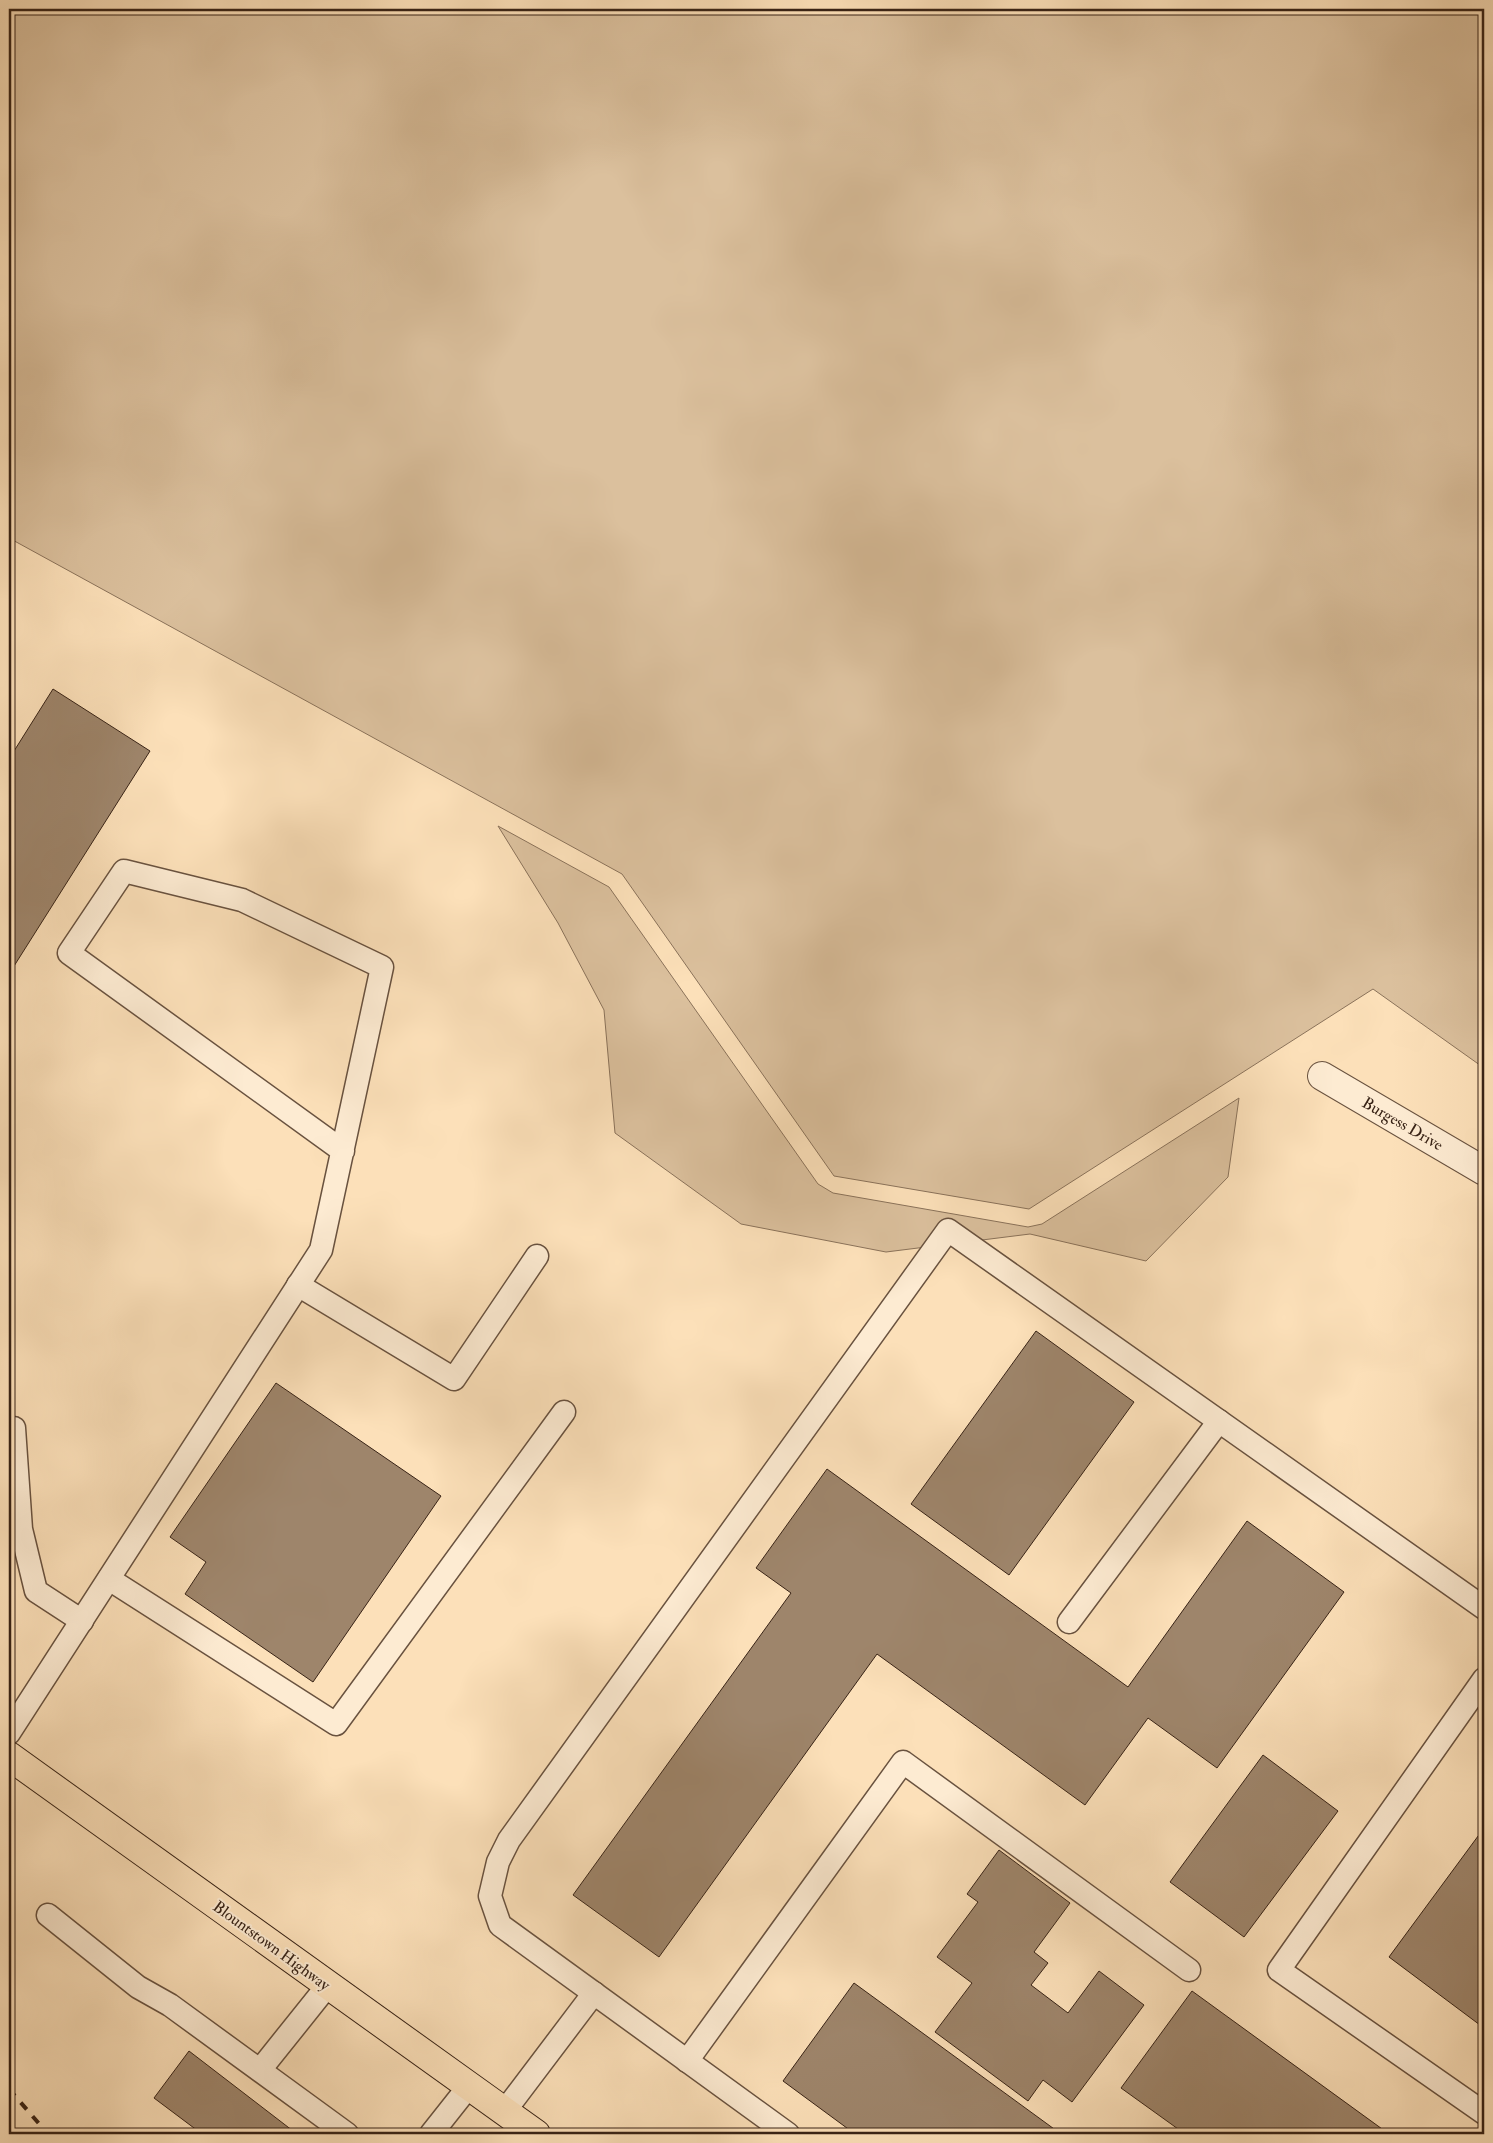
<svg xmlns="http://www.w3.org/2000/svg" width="1493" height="2143" viewBox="0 0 1493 2143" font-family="'IM FELL Double Pica',serif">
	<rect width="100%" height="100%" fill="#fce0b9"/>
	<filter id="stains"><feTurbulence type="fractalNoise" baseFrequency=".004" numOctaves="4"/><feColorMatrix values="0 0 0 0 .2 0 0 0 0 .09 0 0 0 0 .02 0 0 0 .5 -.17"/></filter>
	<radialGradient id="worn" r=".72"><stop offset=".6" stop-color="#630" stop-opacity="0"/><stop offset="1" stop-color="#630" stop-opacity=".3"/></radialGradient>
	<g fill="#dbc09d" stroke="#8a725a">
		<polygon points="9,9 1484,9 1484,1068 1373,989 1029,1209 834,1176 622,874 9,538"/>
		<polygon points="498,826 609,887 818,1184 833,1193 1028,1227 1042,1224 1239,1098 1228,1177 1146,1261 1030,1234 886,1252 741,1224 615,1133 604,1010 558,923"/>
	</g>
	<g fill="#9e856b" stroke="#382316">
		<polygon points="53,689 150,751 9,974 9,759"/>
		<polygon points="1036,1331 1134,1402 1009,1575 911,1504"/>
		<polygon points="276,1383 441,1496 313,1682 185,1594 206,1562 170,1537"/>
		<polygon points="827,1469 1128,1687 1247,1521 1344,1592 1217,1768 1148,1718 1085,1805 877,1654 659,1957 573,1895 791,1593 756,1568"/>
		<polygon points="1263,1755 1338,1811 1244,1937 1170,1882"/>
		<polygon points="1484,1828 1484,2028 1389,1957"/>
		<polygon points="999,1850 1070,1903 1034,1952 1048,1963 1031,1985 1068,2013 1099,1971 1144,2005 1072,2102 1043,2080 1028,2101 935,2032 972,1983 937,1957 978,1902 967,1894"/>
		<polygon points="854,1983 1061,2134 855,2134 783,2081"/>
		<polygon points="1192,1991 1389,2134 1185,2134 1121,2088"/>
		<polygon points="189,2051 297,2134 202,2134 154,2098"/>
	</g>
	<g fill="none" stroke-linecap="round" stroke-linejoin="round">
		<defs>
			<g id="service">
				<polyline points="298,1285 454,1379 537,1256"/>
				<polyline points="14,1428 21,1529 36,1591 82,1621"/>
				<polyline points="109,1579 336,1724 564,1412"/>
				<polyline points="1069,1622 1219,1421"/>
				<polyline points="1484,1679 1279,1970 1484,2113"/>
				<polyline points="9,1733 321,1250 382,967 242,900 124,871 69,953 343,1151"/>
				<polyline points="48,1915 138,1987 170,2005 347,2134"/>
				<polyline points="687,2061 903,1762 1189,1970"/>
				<polyline points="260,2070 328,1985"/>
				<polyline points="504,2112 594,1993"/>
				<polyline points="431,2134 469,2086"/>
				<polyline points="788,2134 500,1925 490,1896 498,1862 509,1840 948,1230 1484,1608"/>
			</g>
			<polyline id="minor" points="1322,1076 1484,1171"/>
			<polyline id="primary" points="9,1756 536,2134"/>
		</defs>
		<use href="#service" stroke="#69523f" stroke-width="25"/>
		<use href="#minor" stroke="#69523f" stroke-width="30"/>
		<use href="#primary" stroke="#382316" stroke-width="30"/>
		<use href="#service" stroke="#fdebd2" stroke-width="22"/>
		<use href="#minor" stroke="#fdebd2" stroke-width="28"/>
		<use href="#primary" stroke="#fce0b9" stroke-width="28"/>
		<polyline stroke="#382316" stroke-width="4" stroke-dasharray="9 9" stroke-linecap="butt" points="9,2089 48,2134"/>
	</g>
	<g text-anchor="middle" stroke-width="4" stroke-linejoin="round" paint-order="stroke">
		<g font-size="16" fill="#382316" stroke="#fdebd2">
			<text transform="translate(1403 1123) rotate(30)" y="6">Burgess Drive</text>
			<text transform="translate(272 1945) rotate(36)" y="6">Blountstown Highway</text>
		</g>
	</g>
	<rect width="1493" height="2143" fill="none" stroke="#fce0b9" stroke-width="30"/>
	<rect x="10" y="10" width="1473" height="2123" fill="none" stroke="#382316" stroke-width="2.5"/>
	<rect x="15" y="15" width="1463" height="2113" fill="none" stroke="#382316"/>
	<rect width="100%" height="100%" filter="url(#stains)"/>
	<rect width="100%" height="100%" fill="url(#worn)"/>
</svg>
